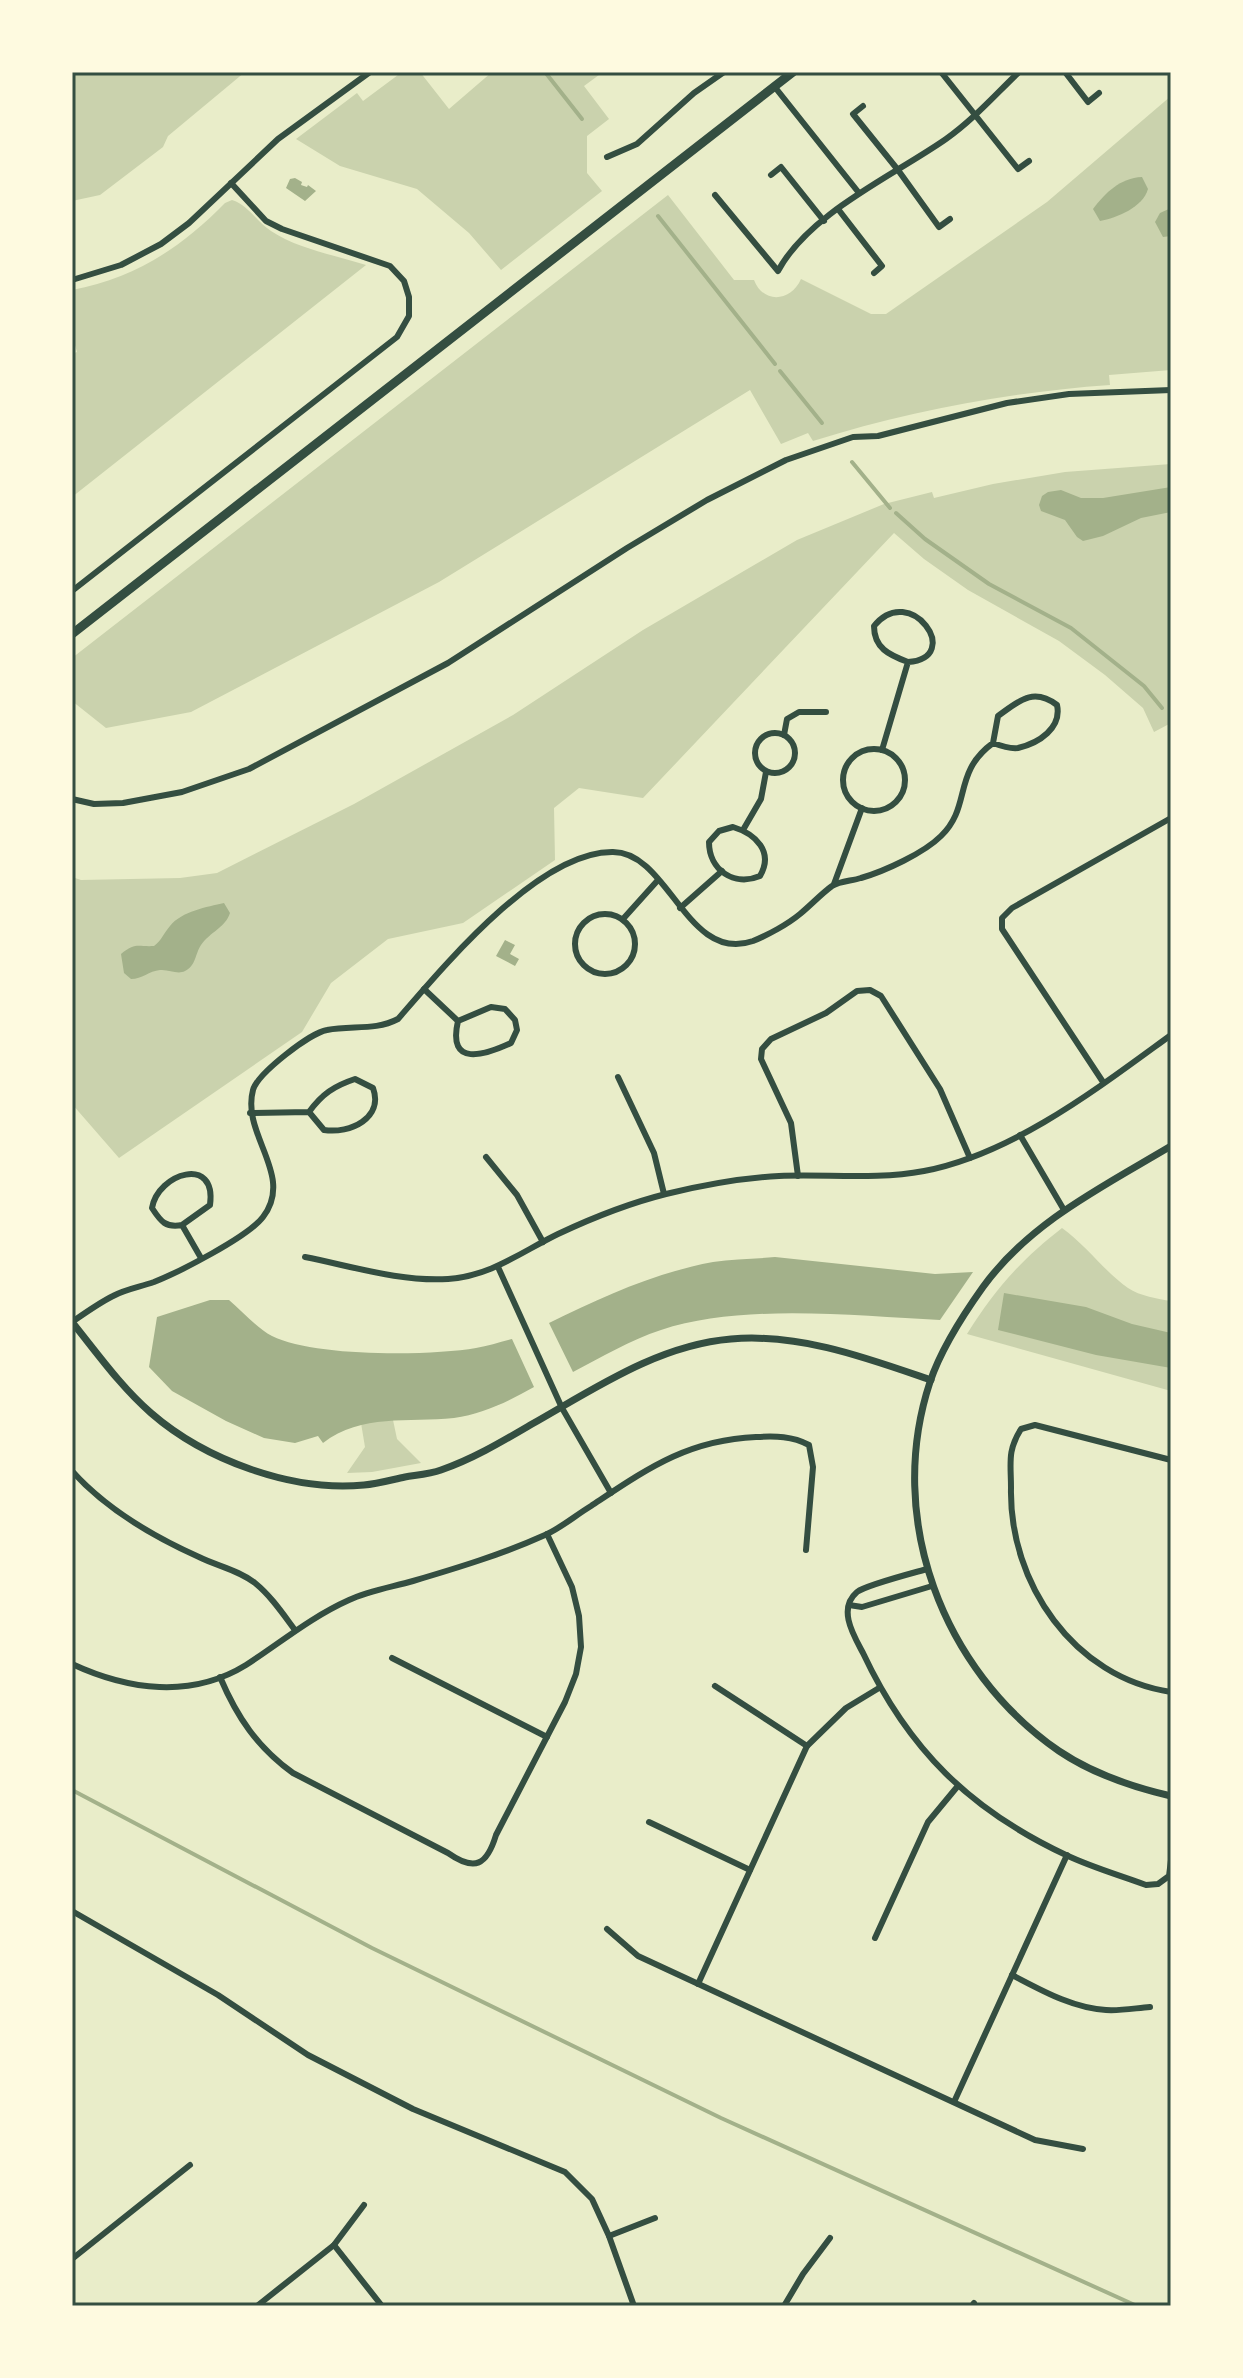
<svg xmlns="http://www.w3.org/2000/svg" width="1243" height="2378" viewBox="0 0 1243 2378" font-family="'Titillium Web',sans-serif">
	<rect width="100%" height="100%" fill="#e9edc9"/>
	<g fill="#cad2ad">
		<polygon points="72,72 245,72 168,136 163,147 100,195 72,201"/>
		<polygon points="402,72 420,72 449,109 492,72 603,72 584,86 609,119 587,136 587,173 602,191 501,270 469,233 417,189 340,166 296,139 357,93 363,101"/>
		<path d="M1171 96V370L1109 375 1110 385C1010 392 909 411 813 441L808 433 781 444 750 390 439 582 191 712 106 728 72 701V658L668 195 734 280H754C763 304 791 302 801 279L871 314H886L1047 202Z"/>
		<path d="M232 200C248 205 256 221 271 231 298 249 335 255 366 265L72 497V354L77 352 72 335V290C135 278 181 248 225 203Z"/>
		<polygon points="1171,464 1171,679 1169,681 1171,684 1171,723 1154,732 1143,708 1105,675 1059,641 968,590 924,559 894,533 643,798 579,788 554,808 555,860 463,923 388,939 331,983 302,1032 119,1158 72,1104 72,877 81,880 180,878 217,873 354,804 513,715 643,630 797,540 884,504 932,492 934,498 993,484 1065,472"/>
		<path d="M1062 1228C1086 1245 1105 1272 1128 1288 1140 1296 1158 1299 1171 1301V1391L967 1334C995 1289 1021 1260 1062 1228Z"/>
		<polygon points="393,1420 397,1439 421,1463 372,1472 347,1473 365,1447 361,1423"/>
	</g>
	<g fill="#a3b18a">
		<path d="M1142 177 1148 189C1143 207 1117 218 1100 221L1093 209C1105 193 1120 178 1142 177Z"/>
		<polygon points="295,178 302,182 301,185 307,187 308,185 316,191 305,201 286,188 290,179"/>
		<polygon points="1171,208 1171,236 1163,237 1155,222 1160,213"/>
		<polygon points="1171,487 1171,512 1141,518 1103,536 1083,541 1077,537 1065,520 1041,511 1039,505 1042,496 1048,492 1061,490 1081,498 1103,498"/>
		<path d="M224 903 230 913C225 928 210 932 201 945 195 954 196 966 185 971 177 975 169 969 160 970 149 971 142 979 131 979L124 973 121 954C136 942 137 947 154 946 162 940 163 934 170 926 182 911 207 907 224 903Z"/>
		<polygon points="505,940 515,945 510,954 519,959 515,966 496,956"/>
		<path d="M775 1257 935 1274 973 1272 940 1320C855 1316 742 1303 661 1330 630 1340 602 1357 573 1372L549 1323C602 1297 654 1273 713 1262 733 1259 755 1259 775 1257Z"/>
		<polygon points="1004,1293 1086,1307 1132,1324 1171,1333 1171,1368 1096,1355 998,1330"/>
		<path d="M210 1300H229C242 1311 257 1328 272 1336 313 1357 430 1356 476 1348 488 1346 500 1342 512 1339L534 1387C509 1401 483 1414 454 1418 408 1423 362 1413 323 1443L318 1436 295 1443 264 1438 226 1421 172 1391 149 1367 157 1317Z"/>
	</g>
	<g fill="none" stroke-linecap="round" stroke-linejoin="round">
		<g stroke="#a3b18a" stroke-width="4">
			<polyline points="545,72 582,119"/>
			<polyline points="658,216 775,364"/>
			<polyline points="780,371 822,423"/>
			<polyline points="852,462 890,508"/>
			<polyline points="896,513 925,539 989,584 1071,628 1144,686 1162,708"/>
			<polyline points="72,1790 372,1948 721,2118 1137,2306"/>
		</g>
		<g stroke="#344e41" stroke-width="6">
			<polyline points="941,72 1018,169 1029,161"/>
			<polyline points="1065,72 1088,102 1099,93"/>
			<polyline points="774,86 859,193"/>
			<polyline points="863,106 853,114 898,170 939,227 950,219"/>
			<polyline points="607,157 637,144 694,93 724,72"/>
			<polyline points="771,175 781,167 824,221"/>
			<path d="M715 195 778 271C809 213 893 176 946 139 973 120 995 95 1019 72"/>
			<polyline points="838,209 882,266 874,273"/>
			<polyline points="72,280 121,265 161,244 189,223 278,139 370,72"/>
			<polyline points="72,591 397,337 409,316 409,297 404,281 390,266 282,229 266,221 231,183"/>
			<circle cx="775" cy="753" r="20"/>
			<polyline points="784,735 787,719 799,712 826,712"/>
			<circle cx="874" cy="780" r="31"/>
			<path d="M882 750 908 662C965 658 910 581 874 626 874 648 889 655 908 662"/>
			<polyline points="72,799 94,804 123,803 182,792 249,769 448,663 627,548 707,500 786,460 853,437 878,436 1007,403 1069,394 1171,390"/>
			<path d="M733 827C756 834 774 852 760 876 734 887 709 870 709 842L719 831Z"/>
			<polyline points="743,830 761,799 766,772"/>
			<polyline points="834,884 862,808"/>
			<polyline points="680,908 722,871"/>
			<circle cx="605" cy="944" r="30"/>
			<polyline points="623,919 658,880"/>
			<path d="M424 989 458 1021C447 1068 485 1055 511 1043L517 1030 515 1020 505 1009 491 1007 458 1021"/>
			<polyline points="618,1077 654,1153 664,1194"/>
			<polyline points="1103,1082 1002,929 1002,918 1012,908 1171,818"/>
			<path d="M250 1113 309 1112 324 1130C350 1134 384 1118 373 1088L355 1079C334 1086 322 1094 309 1112"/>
			<polyline points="1020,1135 1064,1210"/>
			<polyline points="486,1157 517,1195 543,1242"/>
			<polyline points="798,1176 791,1123 761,1059 762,1049 771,1039 826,1013 857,991 870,990 881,996 940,1089 970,1158"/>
			<path d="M182 1225C166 1228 161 1222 152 1208 158 1173 217 1155 210 1205L182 1225 201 1258"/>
			<path d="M305 1257C351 1266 400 1282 448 1279 491 1276 521 1252 558 1234 592 1218 630 1203 666 1194 703 1185 742 1178 779 1176 828 1174 876 1180 924 1171 1013 1154 1098 1088 1171 1035"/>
			<polyline points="498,1267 562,1408 611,1493"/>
			<path d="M72 1322C85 1313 99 1303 113 1296 126 1289 140 1287 154 1282 179 1272 248 1237 263 1217 295 1175 241 1135 253 1090 258 1073 310 1033 327 1030 352 1025 375 1031 398 1019 444 966 539 851 613 852 669 852 687 964 753 941 768 935 788 924 800 914 811 905 821 894 832 886 840 881 852 881 861 878 885 871 924 853 941 836 972 806 952 773 993 743 1001 746 1010 749 1018 748 1039 743 1062 728 1057 705 1033 687 1019 701 998 716L993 743"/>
			<path d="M1171 1460 1035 1425 1021 1429C1007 1451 1011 1463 1011 1488 1009 1583 1074 1678 1171 1692"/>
			<path d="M72 1471C106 1509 152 1536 199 1557 217 1566 239 1570 255 1583 271 1596 283 1614 295 1630"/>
			<path d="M927 1569C913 1573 866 1585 857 1592 837 1609 854 1636 863 1653 908 1749 970 1810 1066 1855 1091 1867 1119 1875 1146 1885L1158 1884 1169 1876 1171 1860"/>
			<polyline points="849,1605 862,1607 932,1586"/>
			<polyline points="392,1658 547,1737"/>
			<path d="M72 1664C128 1690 191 1699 246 1665 280 1643 311 1617 349 1600 368 1591 392 1587 413 1581 457 1568 503 1554 545 1535 561 1528 576 1515 591 1506 647 1469 687 1440 756 1437 776 1436 792 1436 809 1445L813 1467 806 1550"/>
			<path d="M220 1677C237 1717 257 1747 293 1773L448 1853C475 1872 487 1865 496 1835L565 1702 576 1674 581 1647 579 1616 572 1587 547 1534"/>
			<polyline points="715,1686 807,1746"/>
			<polyline points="649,1822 750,1870"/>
			<polyline points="72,1911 218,1995 308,2055 413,2109 565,2172 592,2199 609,2236 634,2306"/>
			<polyline points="607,1929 638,1956 1035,2140 1083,2149"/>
			<polyline points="875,1938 928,1822 957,1787"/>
			<path d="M1012 1975C1041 1990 1072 2008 1106 2010 1121 2011 1136 2008 1150 2007"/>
			<polyline points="698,1984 807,1746 846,1708 879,1688"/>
			<polyline points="954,2102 1067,1855"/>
			<polyline points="609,2236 655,2218"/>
			<polyline points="334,2245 382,2306"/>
			<polyline points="72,2259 190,2165"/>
			<polyline points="257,2306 334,2245 364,2205"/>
			<polyline points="784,2306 803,2274 830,2238"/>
			<polyline points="972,2306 974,2303"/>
		</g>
		<g stroke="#344e41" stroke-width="7">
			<path d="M1171 1146C1104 1186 1030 1222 983 1287 963 1315 941 1349 930 1382 885 1518 942 1670 1059 1751 1093 1774 1132 1787 1171 1796"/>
			<path d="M72 1322C97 1353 121 1387 151 1413 205 1460 292 1492 364 1485 377 1484 391 1480 405 1477 417 1475 430 1474 441 1470 473 1459 503 1441 532 1424 594 1389 658 1345 731 1339 800 1333 867 1358 931 1380"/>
		</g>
		<polyline stroke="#344e41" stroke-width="9" points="72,634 793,72"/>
	</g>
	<rect width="1243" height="2378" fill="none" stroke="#fefae0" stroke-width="148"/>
	<rect x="74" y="74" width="1095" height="2230" fill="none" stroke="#344e41" stroke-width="3"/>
</svg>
